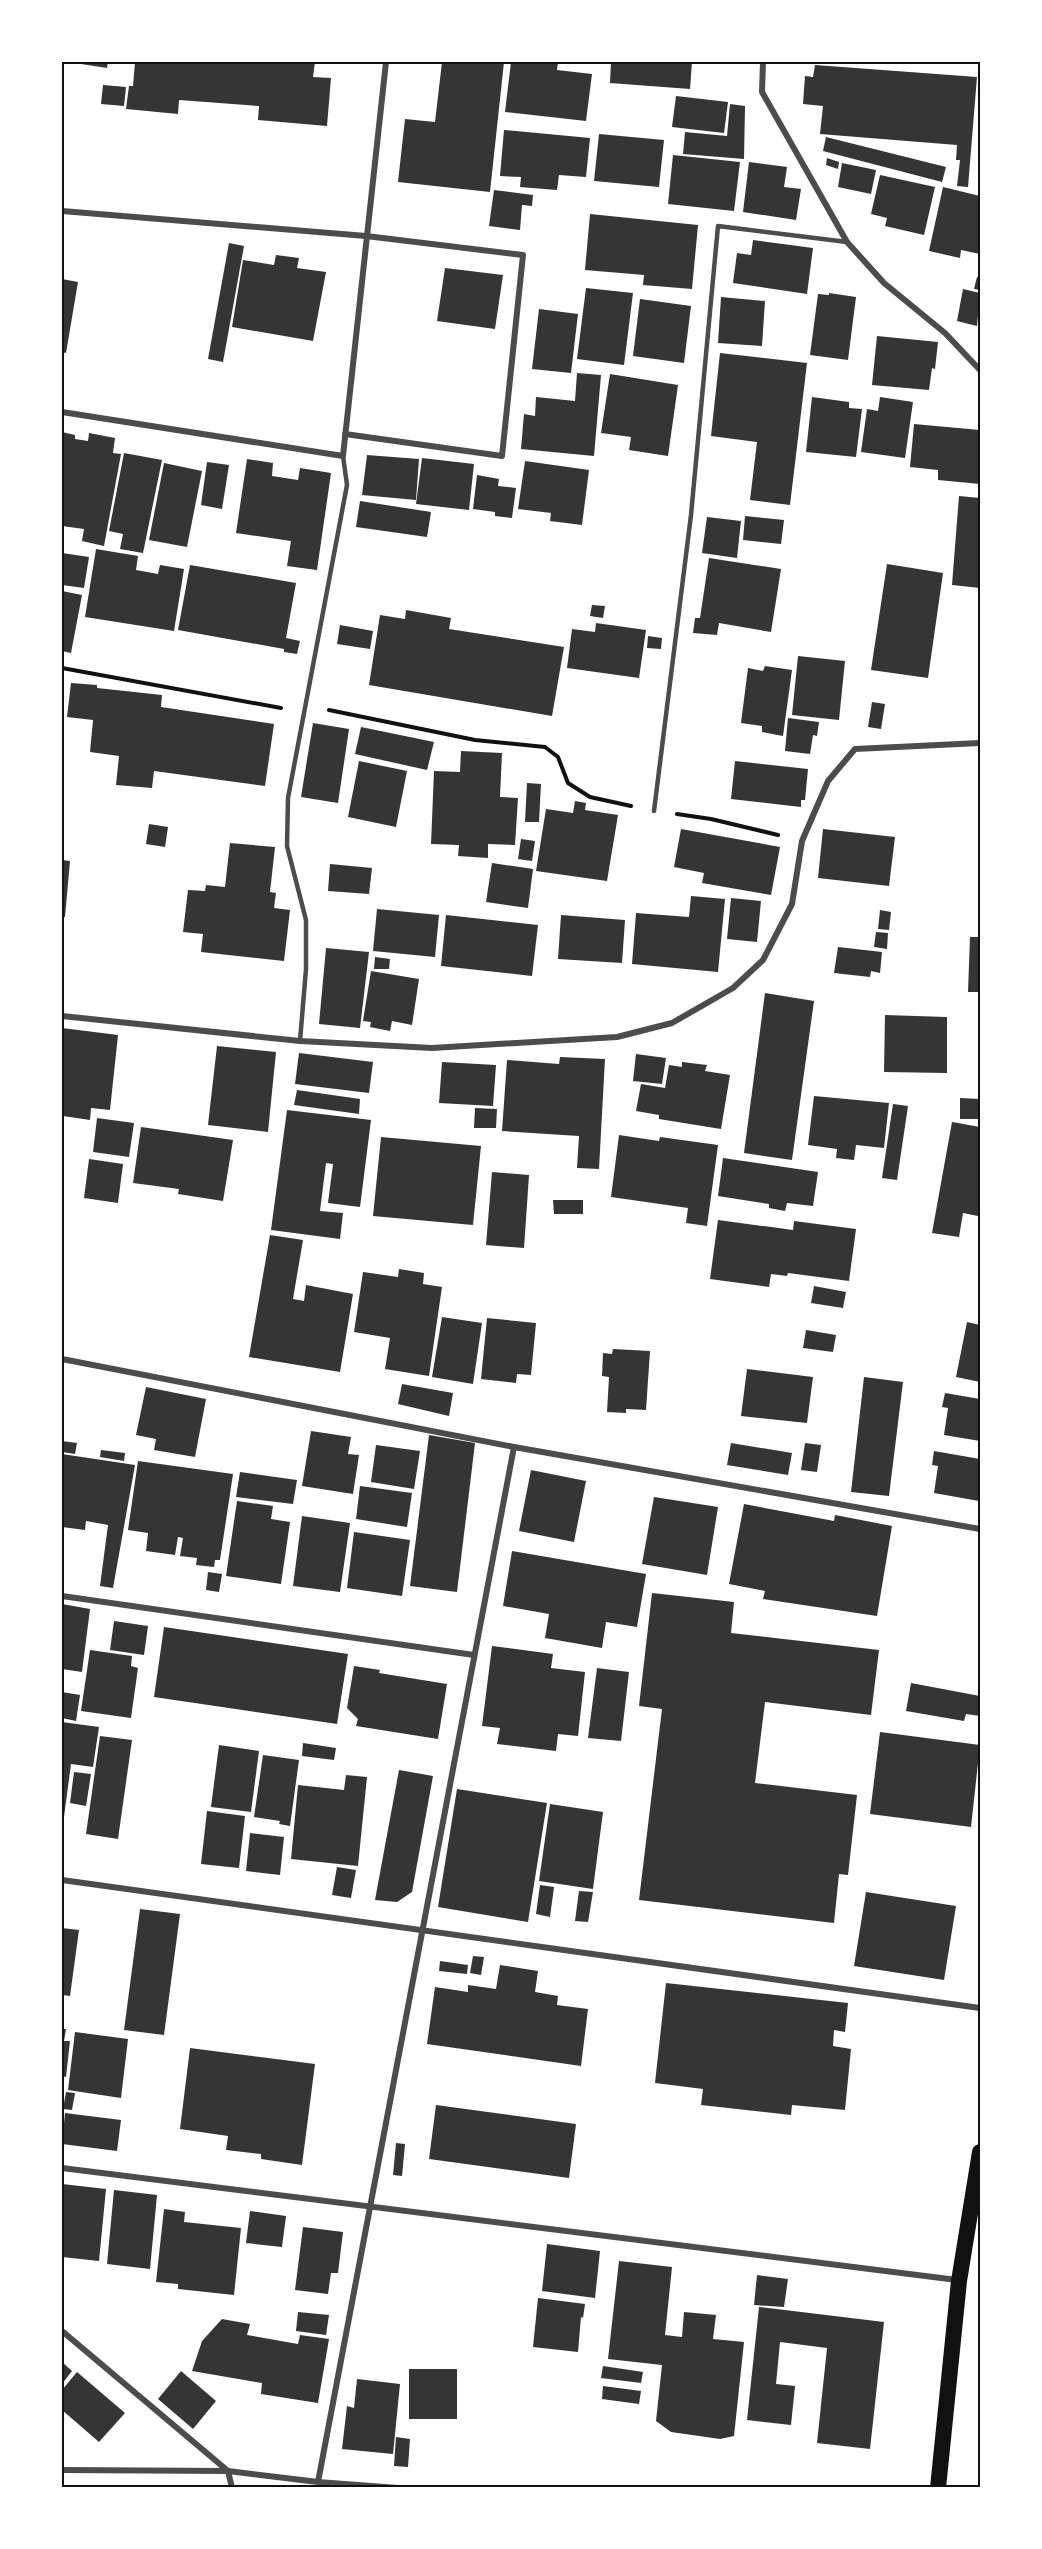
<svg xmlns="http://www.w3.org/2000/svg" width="1042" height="2549" viewBox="0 0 1042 2549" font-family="Signika,sans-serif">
	<rect width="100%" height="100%" fill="#fff"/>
	<g fill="#353535">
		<polygon points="68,62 108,62 107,68"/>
		<polygon points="135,62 315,62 313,77 331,78 327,126 258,120 259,106 179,100 178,114 126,109 129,86 133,86"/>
		<polygon points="442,62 504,62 490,192 398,182 405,119 435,122"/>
		<polygon points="511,62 558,62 557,70 592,74 586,121 505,112"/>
		<polygon points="611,62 692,62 690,89 610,83"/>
		<polygon points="815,65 977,77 968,187 957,186 960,160 956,160 957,145 820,134 823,106 803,104 805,76 813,77"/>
		<polygon points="103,85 126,87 124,106 101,104"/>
		<polygon points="676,96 728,102 724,133 672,127"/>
		<polygon points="730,104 745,106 744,159 683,154 685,132 727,136"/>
		<polygon points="504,130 590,138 586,177 559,175 557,190 520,187 521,177 500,176"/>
		<polygon points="599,134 664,140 659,187 594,181"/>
		<polygon points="826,137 946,167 942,182 823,151"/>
		<polygon points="673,155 740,162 734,211 668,204"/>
		<polygon points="827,158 839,162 838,169 826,165"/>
		<polygon points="749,162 787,167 784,187 801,189 796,220 743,212"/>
		<polygon points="842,163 876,170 871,194 838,187"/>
		<polygon points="880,175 935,187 924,235 885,226 887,218 871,214"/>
		<polygon points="943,187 980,196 980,254 961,250 960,258 929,251"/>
		<polygon points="494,190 533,195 532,206 522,205 520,230 489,226"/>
		<polygon points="590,214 698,225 692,289 643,285 644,275 585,270"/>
		<polygon points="753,240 813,248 807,294 733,283 737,253 751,255"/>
		<polygon points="229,243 244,246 223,362 208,359"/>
		<polygon points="276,255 299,258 297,268 326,272 313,341 232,327 243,260 274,265"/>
		<polygon points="445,268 503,275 495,329 437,321"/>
		<polygon points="977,277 980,277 980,290 974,289"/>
		<polygon points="62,279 78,282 66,353 62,352"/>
		<polygon points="586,288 633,293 624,365 577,359"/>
		<polygon points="963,289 980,293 977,326 957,321"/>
		<polygon points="829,293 856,297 848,360 810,355 818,294 829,295"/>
		<polygon points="721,297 765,301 762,346 718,343"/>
		<polygon points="640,299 691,306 684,363 633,356"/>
		<polygon points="539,309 578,314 571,373 532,369"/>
		<polygon points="877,336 938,342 935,369 932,368 929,390 872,385"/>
		<polygon points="720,353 807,363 790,505 750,500 757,442 711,436"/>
		<polygon points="577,373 601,375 594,456 521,449 524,414 535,416 536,397 575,401"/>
		<polygon points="610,374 678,385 668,456 629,450 631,437 601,433"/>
		<polygon points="812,397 849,402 849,408 862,409 856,457 806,452"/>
		<polygon points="880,397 913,402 905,458 861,452 867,409 878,411"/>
		<polygon points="914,424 980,430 980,484 938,480 938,470 910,467"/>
		<polygon points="62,432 75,435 75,439 88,441 89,433 115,438 113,453 121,454 104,546 82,541 84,529 62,526"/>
		<polygon points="124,453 162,460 143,553 120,549 123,534 109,531"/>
		<polygon points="367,455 419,459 416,500 362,495"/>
		<polygon points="422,458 474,464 469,510 416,504"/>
		<polygon points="247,459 273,463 272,476 298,480 300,468 331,473 317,570 287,566 291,541 236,533"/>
		<polygon points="525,461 589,470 582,525 550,521 551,513 518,509"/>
		<polygon points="207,462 229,465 222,509 201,505"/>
		<polygon points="164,463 202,471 187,547 149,540"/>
		<polygon points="477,475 499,479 498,486 516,488 512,518 495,516 495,512 473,509"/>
		<polygon points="959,496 980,498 980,588 952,585"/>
		<polygon points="360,501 431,512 427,537 356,527"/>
		<polygon points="745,516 784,520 781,544 743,540"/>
		<polygon points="707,517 741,521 737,558 702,553"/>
		<polygon points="96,549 138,556 136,570 158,574 160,565 184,569 174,631 85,617"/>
		<polygon points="62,553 89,557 84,588 62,585"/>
		<polygon points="709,558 781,569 771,632 719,623 717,635 693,633 695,618 700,618"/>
		<polygon points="887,564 943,573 928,678 871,670"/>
		<polygon points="190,565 296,583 286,638 300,641 297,654 284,652 284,649 178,630"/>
		<polygon points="62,591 82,595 71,653 62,651"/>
		<polygon points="592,605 605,606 603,618 590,616"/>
		<polygon points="406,610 451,618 449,629 564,647 552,716 369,685 380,615 405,619"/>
		<polygon points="596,623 646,630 639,678 567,668 572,629 595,632"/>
		<polygon points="340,625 373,631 370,649 337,644"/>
		<polygon points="648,636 662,638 661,649 647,648"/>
		<polygon points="798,656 845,661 839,720 792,715"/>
		<polygon points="765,666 792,670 783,736 762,732 762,726 741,723 748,668 763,671"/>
		<polygon points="71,683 97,685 97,688 162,695 161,707 274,724 265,786 154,771 152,788 116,785 119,756 90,752 93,720 67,717"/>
		<polygon points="872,702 885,704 881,729 868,727"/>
		<polygon points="788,718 819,722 817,736 813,735 810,754 785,751"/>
		<polygon points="313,723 349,729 338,803 301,797"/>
		<polygon points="361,727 434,742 427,770 355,754"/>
		<polygon points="461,751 502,753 500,797 518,798 515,845 488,844 488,858 458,856 459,845 431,844 434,771 460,772"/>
		<polygon points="359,761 407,771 396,827 348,817"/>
		<polygon points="735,761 808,769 805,800 801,800 801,807 731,799"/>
		<polygon points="527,783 541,784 539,822 525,822"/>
		<polygon points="575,801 586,803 585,810 618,815 607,881 536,871 546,809 573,813"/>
		<polygon points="149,824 168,827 165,847 146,844"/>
		<polygon points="681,829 780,847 771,895 702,883 704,873 674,867"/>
		<polygon points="823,829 895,837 889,886 818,878"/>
		<polygon points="521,839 535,841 532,861 518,859"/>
		<polygon points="230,843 275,847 270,892 276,893 274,908 290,910 284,961 201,952 203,934 183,932 188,890 205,891 206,885 225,887"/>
		<polygon points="62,860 70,861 65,917 62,917"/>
		<polygon points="492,863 533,869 528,908 486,902"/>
		<polygon points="330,864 372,868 369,894 328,891"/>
		<polygon points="691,896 725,899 718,972 632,964 636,913 689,917"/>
		<polygon points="731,898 761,901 757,942 727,939"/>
		<polygon points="377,909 439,915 435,957 373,951"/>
		<polygon points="880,910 891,912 889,930 878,929"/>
		<polygon points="446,915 538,925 532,976 441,966"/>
		<polygon points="561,915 625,920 622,963 558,959"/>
		<polygon points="876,932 888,933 887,949 874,947"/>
		<polygon points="970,937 980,937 980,992 968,992"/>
		<polygon points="838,947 882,952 880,973 871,971 870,977 834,973"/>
		<polygon points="326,948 369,952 360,1028 319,1024"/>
		<polygon points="375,957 390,959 389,969 374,969"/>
		<polygon points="371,971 419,979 412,1025 392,1021 390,1031 370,1027 371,1022 363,1021"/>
		<polygon points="765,993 814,1001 792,1160 744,1153"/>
		<polygon points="885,1015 947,1017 947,1073 884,1072"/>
		<polygon points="62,1028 118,1035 110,1110 91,1108 90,1120 63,1116"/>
		<polygon points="217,1046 276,1052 268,1132 208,1125"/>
		<polygon points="299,1053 373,1062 369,1093 295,1084"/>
		<polygon points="636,1054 666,1058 662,1084 633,1081"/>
		<polygon points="560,1057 605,1059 599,1169 577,1168 579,1136 502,1131 507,1060 559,1064"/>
		<polygon points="442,1062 496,1065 493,1106 439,1103"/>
		<polygon points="682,1062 707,1065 705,1071 730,1075 721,1129 659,1119 659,1115 636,1111 641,1084 665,1088 669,1065 682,1067"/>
		<polygon points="297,1090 360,1099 359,1114 294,1105"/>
		<polygon points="814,1096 889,1103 884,1148 856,1145 854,1160 836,1158 837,1149 808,1145"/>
		<polygon points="960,1098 980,1099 980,1119 960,1119"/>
		<polygon points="893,1104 908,1106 897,1180 882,1178"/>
		<polygon points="475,1108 497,1109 496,1128 474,1128"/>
		<polygon points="287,1110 371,1120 360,1207 328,1203 333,1164 326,1163 320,1211 343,1213 340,1239 271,1230"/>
		<polygon points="97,1118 134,1123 129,1157 93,1152"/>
		<polygon points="952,1122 980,1127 980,1199 978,1216 963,1213 959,1237 932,1233"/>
		<polygon points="141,1127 233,1140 223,1201 178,1194 179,1189 133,1183"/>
		<polygon points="619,1135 659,1141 660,1137 718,1145 707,1226 686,1223 688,1208 611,1197"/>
		<polygon points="381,1137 481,1146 473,1225 373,1216"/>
		<polygon points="723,1158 818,1172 813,1206 787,1203 785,1211 769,1208 769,1204 718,1196"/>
		<polygon points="89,1159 123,1164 118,1203 84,1198"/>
		<polygon points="492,1172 529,1175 524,1248 486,1245"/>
		<polygon points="553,1200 583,1200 583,1214 554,1214"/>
		<polygon points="718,1220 793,1230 794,1221 856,1229 849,1281 788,1273 787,1276 771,1274 769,1287 710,1279"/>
		<polygon points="270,1235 303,1240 293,1299 304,1301 306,1285 353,1294 340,1372 249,1357"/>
		<polygon points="399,1269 424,1273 423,1284 442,1287 429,1376 385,1369 390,1338 354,1332 363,1272 398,1277"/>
		<polygon points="814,1286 846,1292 843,1308 811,1303"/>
		<polygon points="442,1317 482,1323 473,1384 432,1377"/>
		<polygon points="487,1318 536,1323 531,1375 517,1374 516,1383 481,1379"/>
		<polygon points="967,1322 980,1325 980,1382 956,1377"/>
		<polygon points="806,1330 836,1335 833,1352 803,1348"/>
		<polygon points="613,1349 650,1351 646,1410 626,1409 626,1413 607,1412 609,1377 602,1376 603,1353 612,1354"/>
		<polygon points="747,1369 813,1377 807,1423 741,1416"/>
		<polygon points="864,1377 903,1382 889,1496 851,1492"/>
		<polygon points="402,1384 453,1393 449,1416 398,1404"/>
		<polygon points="146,1387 206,1399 195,1457 154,1450 156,1439 136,1435"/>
		<polygon points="945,1393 980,1399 980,1441 944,1435 948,1408 942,1407"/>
		<polygon points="311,1431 351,1437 348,1454 359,1455 353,1494 302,1486"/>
		<polygon points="429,1435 475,1443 457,1592 410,1586"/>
		<polygon points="62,1441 77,1443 75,1454 62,1452"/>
		<polygon points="731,1443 792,1453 788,1475 727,1465"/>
		<polygon points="805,1443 821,1445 817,1472 801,1470"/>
		<polygon points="376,1445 420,1451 414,1489 371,1482"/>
		<polygon points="101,1450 125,1453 124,1461 100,1457"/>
		<polygon points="934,1451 980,1459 979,1501 934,1493 938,1466 932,1465"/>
		<polygon points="62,1454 135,1465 113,1588 100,1586 108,1525 86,1521 85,1530 62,1527"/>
		<polygon points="138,1461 233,1474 220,1560 215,1560 214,1567 196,1565 197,1558 180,1556 183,1538 178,1537 175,1555 146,1551 148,1533 128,1530"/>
		<polygon points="531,1470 586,1481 574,1542 519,1531"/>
		<polygon points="240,1472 297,1480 293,1504 236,1497"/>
		<polygon points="360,1486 412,1493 407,1527 356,1519"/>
		<polygon points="654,1497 718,1507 707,1575 642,1564"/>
		<polygon points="237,1501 273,1506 271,1519 290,1522 281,1584 226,1576"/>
		<polygon points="744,1504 834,1521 835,1515 892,1526 877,1616 763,1599 765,1591 729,1584"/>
		<polygon points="302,1516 350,1523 340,1592 293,1586"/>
		<polygon points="354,1532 410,1540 402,1596 347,1588"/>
		<polygon points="512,1551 646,1574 637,1627 606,1622 602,1648 545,1638 549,1614 503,1606"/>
		<polygon points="208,1572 222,1574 219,1592 206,1590"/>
		<polygon points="652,1593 734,1602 731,1633 879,1650 871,1715 765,1702 755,1783 857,1795 848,1875 839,1874 834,1923 639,1900 662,1709 639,1706"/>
		<polygon points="62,1604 90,1609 82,1672 62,1669"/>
		<polygon points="114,1621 148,1626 144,1655 110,1650"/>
		<polygon points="164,1627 348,1654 337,1724 154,1697"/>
		<polygon points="492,1646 553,1654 551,1668 585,1672 578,1736 558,1734 556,1751 497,1744 500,1728 482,1726"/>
		<polygon points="90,1650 132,1656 131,1666 138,1668 131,1718 81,1711"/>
		<polygon points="354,1666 380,1670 379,1673 447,1684 438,1739 356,1726 358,1719 347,1708"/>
		<polygon points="597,1668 629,1672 621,1741 588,1738"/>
		<polygon points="911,1683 980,1696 980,1716 966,1714 964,1721 906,1711"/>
		<polygon points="62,1692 80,1695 76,1721 62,1718"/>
		<polygon points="62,1722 99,1727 93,1767 71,1764 64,1817 62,1817"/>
		<polygon points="880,1732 980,1745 971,1827 870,1814"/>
		<polygon points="100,1736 132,1740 118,1839 86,1834"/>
		<polygon points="303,1743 336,1748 334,1760 302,1756"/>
		<polygon points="219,1745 259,1751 251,1812 211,1807"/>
		<polygon points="263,1755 299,1760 290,1826 279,1824 280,1821 254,1817"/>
		<polygon points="399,1770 433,1776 412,1892 397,1902 375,1900"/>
		<polygon points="74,1772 91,1774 86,1806 70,1803"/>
		<polygon points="346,1775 367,1777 358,1866 291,1859 298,1785 344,1790"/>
		<polygon points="457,1789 547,1803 528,1922 438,1907"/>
		<polygon points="550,1804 603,1812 593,1889 539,1881"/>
		<polygon points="207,1811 245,1816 239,1868 201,1864"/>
		<polygon points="250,1833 284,1837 280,1875 246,1871"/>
		<polygon points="337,1867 356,1870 351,1898 332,1895"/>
		<polygon points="540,1885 554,1887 550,1917 536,1914"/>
		<polygon points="579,1891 593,1892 588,1922 575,1921"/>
		<polygon points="866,1892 956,1906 944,1980 854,1966"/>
		<polygon points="140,1909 180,1914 164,2035 124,2030"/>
		<polygon points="62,1928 79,1930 70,1996 62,1995"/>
		<polygon points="473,1956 484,1957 481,1975 470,1973"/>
		<polygon points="440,1961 468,1965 467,1974 439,1971"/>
		<polygon points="500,1965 538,1971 535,1992 558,1996 557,2005 588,2009 581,2066 427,2044 435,1987 468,1992 468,1985 496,1989"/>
		<polygon points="666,1983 848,2003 845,2032 834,2030 833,2046 851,2049 845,2110 792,2105 791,2115 701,2105 703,2089 655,2083"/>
		<polygon points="62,2029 66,2029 64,2041 70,2041 66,2077 62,2076"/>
		<polygon points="75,2032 128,2039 121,2098 68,2090"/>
		<polygon points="190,2048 315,2064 302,2165 261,2159 261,2154 226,2150 228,2136 180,2129"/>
		<polygon points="66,2092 75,2093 72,2110 63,2109"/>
		<polygon points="436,2105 576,2124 569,2178 429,2159"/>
		<polygon points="65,2113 121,2120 117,2151 62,2144"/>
		<polygon points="396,2143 405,2144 402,2176 393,2175"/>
		<polygon points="62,2184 106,2189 99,2261 62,2257"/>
		<polygon points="114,2190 157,2195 150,2269 107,2264"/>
		<polygon points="164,2209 185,2212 184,2222 241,2228 234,2295 178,2289 178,2284 156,2282"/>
		<polygon points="250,2211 286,2216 282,2247 246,2243"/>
		<polygon points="303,2227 343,2232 338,2273 331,2273 328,2294 295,2290"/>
		<polygon points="547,2244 600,2251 595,2298 542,2291"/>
		<polygon points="619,2261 672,2267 665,2335 682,2337 684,2312 716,2315 713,2339 744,2342 734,2436 720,2439 671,2432 656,2421 662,2365 608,2359"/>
		<polygon points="757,2275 788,2279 784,2307 754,2305"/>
		<polygon points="538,2298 585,2304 583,2318 581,2317 578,2352 533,2347"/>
		<polygon points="759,2307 884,2322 870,2449 817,2443 827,2348 780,2342 776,2384 795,2386 791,2425 747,2420"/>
		<polygon points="298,2312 329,2315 326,2335 296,2331"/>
		<polygon points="222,2319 250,2324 247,2335 298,2344 300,2335 329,2339 318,2403 261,2394 262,2383 192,2371 202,2341"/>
		<polygon points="62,2362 72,2371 62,2384"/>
		<polygon points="603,2366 643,2372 641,2383 601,2378"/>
		<rect x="409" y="2369" width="48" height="50"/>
		<polygon points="181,2371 216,2401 193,2429 158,2399"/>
		<polygon points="77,2372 125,2413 99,2442 62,2410 62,2390"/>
		<polygon points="357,2379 400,2384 393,2454 342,2449 347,2406 354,2408"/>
		<polygon points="603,2386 641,2391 639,2404 602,2399"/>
		<polygon points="396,2437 410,2439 408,2467 394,2466"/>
	</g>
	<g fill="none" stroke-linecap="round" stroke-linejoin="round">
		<g stroke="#111" stroke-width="4">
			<polyline points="62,668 281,708"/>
			<polyline points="329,710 475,740 545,747 558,757 568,783 590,797 631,806"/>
			<polyline points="677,814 711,819 778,835"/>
		</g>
		<g stroke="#4c4c4c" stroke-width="4.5">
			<polyline points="654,811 691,515 718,226 847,242"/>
			<polyline points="300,1041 306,969 306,920 287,846 288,798 347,485 343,456"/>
		</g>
		<g stroke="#4c4c4c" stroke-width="6">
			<polyline points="763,62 762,92 847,242 884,283 945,333 980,370"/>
			<polyline points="62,211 366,236 523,255 502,456 345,434"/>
			<polyline points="62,412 343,456 386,62"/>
			<polyline points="62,1016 300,1041 432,1048 617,1037 672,1023 733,988 763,960 792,904 802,841 828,781 855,749 980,743"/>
			<polyline points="62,1359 514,1447 980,1529"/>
			<polyline points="62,1596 474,1655"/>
			<polyline points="62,1880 980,2008"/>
			<polyline points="62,2168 957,2280"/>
			<polyline points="62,2331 228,2471 232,2488"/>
			<polyline points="62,2470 228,2471 318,2482 398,2488"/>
			<polyline points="318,2482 514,1447"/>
		</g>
		<polyline stroke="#111" stroke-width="16" points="938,2488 959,2281 980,2152"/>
	</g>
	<rect width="1042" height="2549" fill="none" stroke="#ffffff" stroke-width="126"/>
	<rect x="63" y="63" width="916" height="2423" fill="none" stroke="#111" stroke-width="2"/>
</svg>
